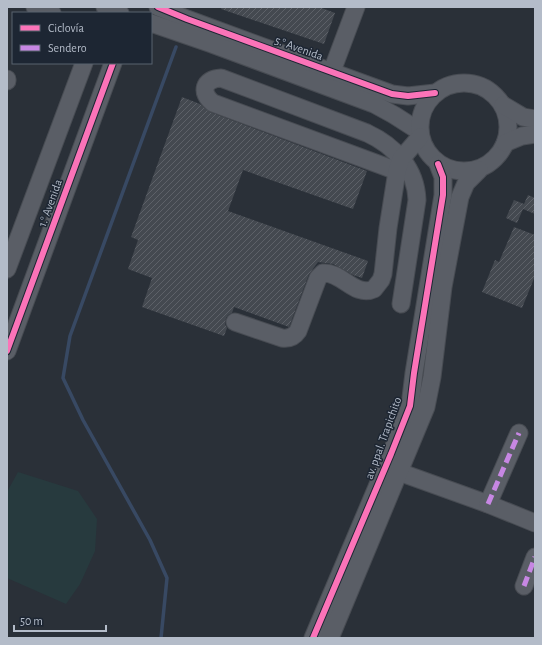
<svg xmlns="http://www.w3.org/2000/svg" width="542" height="645" viewBox="0 0 542 645" font-family="'Alegreya Sans',sans-serif">
	<defs>
		<pattern id="building-hatch" width="6" height="6" patternUnits="userSpaceOnUse"><rect width="6" height="6" fill="#444950"/><path d="M-1 1l2-2M0 6l6-6M5 7l2-2" fill="none" stroke="#5d6168"/></pattern>
	</defs>
	<rect width="100%" height="100%" fill="#2a3038"/>
	<polygon fill="#273a3e" points="18,472 78,491 97,519 95,551 80,584 66,604 7,578 7,492"/>
	<g fill="none" stroke-linecap="round" stroke-linejoin="round">
		<polyline stroke="#384963" stroke-width="3.5" points="161,638 167,578 150,540 83,420 63,378 70,336 176,47"/>
	</g>
	<g fill="url(#building-hatch)">
		<polygon points="222,7 319,7 335,13 324,44 221,9"/>
		<polygon points="182,97 200,104 210,112 367,171 353,209 243,170 228,211 368,261 362,278 353,275 333,264 318,262 309,274 289,327 234,307 232,313 228,315 226,318 225,324 227,328 224,336 142,307 152,278 128,269 138,240 131,237"/>
		<polygon points="528,195 535,198 535,214 523,209 517,223 506,218 514,200 524,204"/>
		<polygon points="514,227 535,235 535,276 522,308 482,292 495,260 499,262"/>
	</g>
	<g fill="none" stroke-linecap="round" stroke-linejoin="round">
		<defs>
			<g id="minor">
				<polyline points="35,7 52,13"/>
				<polyline points="105,7 120,13"/>
				<polyline points="158,7 187,19 392,94 408,96 435,93"/>
				<polyline points="151,23 212,44 374,104 394,115 419,131"/>
				<polyline points="332,71 356,7"/>
				<polyline points="7,79 7,81"/>
				<circle cx="464" cy="127" r="44"/>
				<polyline points="503,105 523,117 535,119"/>
				<polyline points="505,143 522,136 535,134"/>
				<path d="M397 171 213 103C200 93 203 79 221 78L367 133C395 146 416 169 417 200L401 304"/>
				<polyline points="7,269 84,63"/>
				<path d="M235 322 282 338C289 339 294 337 298 331L318 278 323 273C341 271 355 298 374 289L381 280 383 274 388 228 397 171 401 159 420 137"/>
				<polyline points="7,351 113,63"/>
				<polyline points="399,472 488,504 535,523"/>
				<polyline points="488,504 519,433"/>
				<polyline points="524,586 535,557"/>
				<polyline points="313,638 391,454 410,406 414,373 443,195 443,177 438,164"/>
				<polyline points="330,638 426,407 432,377 443,287 460,197 466,183 479,170"/>
			</g>
		</defs>
		<use href="#minor" stroke="#484c53" stroke-width="19"/>
		<use href="#minor" stroke="#5a5e66" stroke-width="17"/>
		<g stroke="#c787e3" stroke-width="5" stroke-dasharray="10 5" stroke-linecap="butt">
			<polyline points="488,504 519,433"/>
			<polyline points="524,586 535,557"/>
		</g>
		<defs>
			<g id="cycleway">
				<polyline points="158,7 187,19 392,94 408,96 435,93"/>
				<polyline points="7,351 113,63"/>
				<polyline points="313,638 391,454 410,406 414,373 443,195 443,177 438,164"/>
			</g>
		</defs>
		<use href="#cycleway" stroke="#1d2633" stroke-width="8"/>
		<use href="#cycleway" stroke="#fb73b8" stroke-width="6"/>
	</g>
	<g text-anchor="middle" stroke-width="3" stroke-linejoin="round" paint-order="stroke">
		<g font-size="12" fill="#b4bcc9" stroke="#1d2633">
			<text transform="translate(299 48) rotate(20)" y="4">5.° Avenida</text>
			<text transform="translate(50 203) rotate(-70)" y="4">1.° Avenida</text>
			<text transform="translate(383 438) rotate(-70)" y="4">av. ppal. Trapichito</text>
		</g>
	</g>
	<rect width="542" height="645" fill="none" stroke="#b4bcc9" stroke-width="16"/>
	<rect x="12" y="12" width="140" height="52" fill="#1d2633" stroke="#59626f"/>
	<rect x="20" y="25" width="20" height="6" fill="#fb73b8" stroke="#59626f"/>
	<text x="48" y="32" font-size="12" fill="#b4bcc9">Ciclovía</text>
	<rect x="20" y="45" width="20" height="6" fill="#c787e3" stroke="#59626f"/>
	<text x="48" y="52" font-size="12" fill="#b4bcc9">Sendero</text>
	<path d="M14 625v6h92v-6" fill="none" stroke="#b4bcc9" stroke-width="2"/>
	<text x="20" y="625" font-size="12" fill="#b4bcc9" stroke="#1d2633" stroke-width="3" paint-order="stroke">50 m</text>
</svg>
